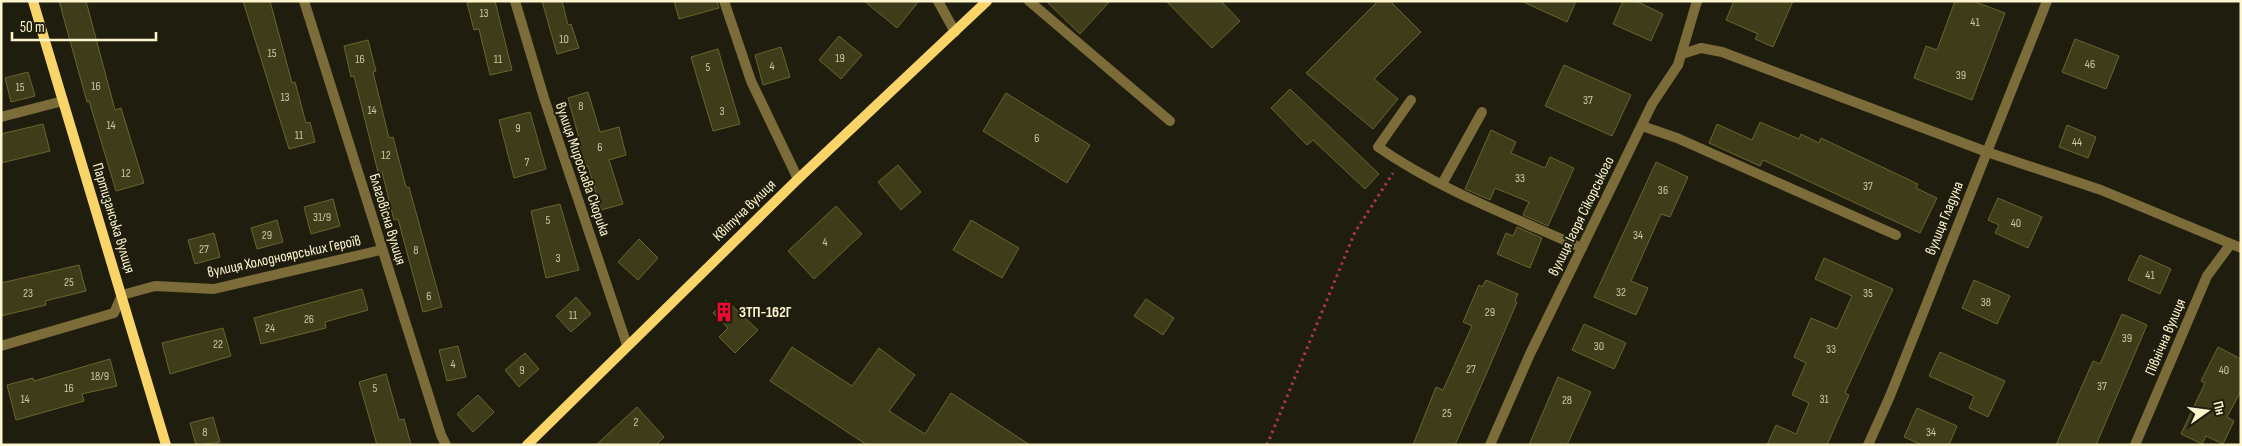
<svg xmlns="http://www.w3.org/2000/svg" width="2242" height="446" viewBox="0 0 2242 446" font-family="'Sofia Sans Condensed',sans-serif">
	<rect width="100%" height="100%" fill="#1f1d0d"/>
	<g fill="#3f3c1a" stroke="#6a652d">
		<polygon points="59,1 86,1 115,110 121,108 144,183 116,191 89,101 87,102"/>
		<polygon points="243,1 270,1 292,83 295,82 306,123 310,122 315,142 289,149"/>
		<polygon points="476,1 495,1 512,70 490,75 479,29 474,30 467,3"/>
		<polygon points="542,1 562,1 568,25 571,24 579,48 557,54"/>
		<polygon points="674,1 717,1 719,8 679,19"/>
		<polygon points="864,1 919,1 897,28"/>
		<polygon points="1046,1 1110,1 1080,34"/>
		<polygon points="1166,1 1221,1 1240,21 1212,48"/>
		<polygon points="1378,1 1390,1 1421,32 1374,79 1398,99 1373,129 1306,73"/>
		<polygon points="1521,1 1576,1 1567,22"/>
		<polygon points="1623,1 1636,1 1663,14 1651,41 1613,24"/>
		<polygon points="1734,1 1793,1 1773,47 1755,39 1758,34 1726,20"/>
		<polygon points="1955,1 1973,1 2005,13 1972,100 1914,78 1926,46 1937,50"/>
		<polygon points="839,36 862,55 841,79 819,60"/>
		<polygon points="2075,39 2119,56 2106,89 2062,72"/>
		<polygon points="368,40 376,71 373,72 389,138 393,137 406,187 409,187 442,307 423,312 398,219 394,220 382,172 378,172 354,76 351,77 344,46"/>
		<polygon points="781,47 790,77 763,85 755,55"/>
		<polygon points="718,49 740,124 713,131 691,57"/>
		<polygon points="1564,65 1631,95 1612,136 1545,106"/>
		<polygon points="28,72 35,96 11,102 5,78"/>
		<polygon points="1290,89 1379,174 1365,189 1313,140 1307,145 1271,108"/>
		<polygon points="588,92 600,132 619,127 626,155 609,160 623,204 601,210 588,166 582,167 575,139 579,138 568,98"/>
		<polygon points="1006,93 1090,145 1067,183 983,131"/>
		<polygon points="530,112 546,169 514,178 499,120"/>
		<polygon points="1760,122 1799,139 1801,134 1819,143 1821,138 1918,184 1916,188 1937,198 1920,233 1763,160 1760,166 1709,143 1717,124 1752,140"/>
		<polygon points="43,124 50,151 1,163 1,134"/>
		<polygon points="2067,125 2096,137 2088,158 2059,147"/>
		<polygon points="1491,130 1516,142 1511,153 1545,168 1550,157 1574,168 1548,226 1523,215 1529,202 1495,188 1490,200 1465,189"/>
		<polygon points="1656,162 1688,177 1670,217 1661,214 1631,281 1648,288 1636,315 1594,297"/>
		<polygon points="898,165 921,192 901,210 878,182"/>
		<polygon points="1998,198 2042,217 2028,248 1995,233 1999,225 1988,220"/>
		<polygon points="333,199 340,226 311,234 304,207"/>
		<polygon points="560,204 579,270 546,278 531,211"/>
		<polygon points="836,206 862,234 814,279 788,251"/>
		<polygon points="277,220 283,242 257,249 251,228"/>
		<polygon points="971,220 1019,248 1002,278 953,250"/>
		<polygon points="1517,227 1542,238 1530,268 1497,254 1506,233 1513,236"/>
		<polygon points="214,233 220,257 195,264 188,240"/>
		<polygon points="639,239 658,258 638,280 618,262"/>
		<polygon points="2140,255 2171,269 2160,294 2128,280"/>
		<polygon points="1824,258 1893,289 1845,393 1849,395 1827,445 1767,445 1776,425 1796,434 1809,403 1792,395 1806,363 1794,357 1811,318 1837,329 1852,296 1815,279"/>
		<polygon points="79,265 86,291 45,301 46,305 1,316 1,283"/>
		<polygon points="1486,280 1518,294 1515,301 1517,302 1491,363 1455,445 1413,445 1436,387 1443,390 1472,326 1463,322 1479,285 1482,287"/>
		<polygon points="1974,280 2010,296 1997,324 1962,308"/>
		<polygon points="362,289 368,310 325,322 326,328 261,344 254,318"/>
		<polygon points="576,297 591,314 571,332 556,316"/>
		<polygon points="1146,299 1174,318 1163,335 1134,316"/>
		<polygon points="726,300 758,330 735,353 719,337 728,328 713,313"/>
		<polygon points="2122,314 2147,325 2096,445 2056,445 2093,361 2100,364"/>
		<polygon points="1584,324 1626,343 1614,369 1572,350"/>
		<polygon points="223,328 231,356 170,374 162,343"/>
		<polygon points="458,346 466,377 447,381 439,350"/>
		<polygon points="792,347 852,386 879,348 915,375 889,411 925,434 951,393 1030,445 867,445 770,381"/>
		<polygon points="2218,347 2241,359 2241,391 2227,417 2234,421 2223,444 2206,436 2202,444 2181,434 2205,383 2201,381"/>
		<polygon points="1940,352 2005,381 1988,417 1969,408 1974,396 1929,376"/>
		<polygon points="525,353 539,369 519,387 505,370"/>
		<polygon points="110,359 117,386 82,394 84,401 16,420 7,385 33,378 34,381"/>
		<polygon points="386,374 399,420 404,419 411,445 377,445 359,382"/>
		<polygon points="1558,377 1591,392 1567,445 1529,445"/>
		<polygon points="478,395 494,412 473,432 457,414"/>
		<polygon points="637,407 664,437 656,445 596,445"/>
		<polygon points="1917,408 1957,426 1949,445 1922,445 1904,437"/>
		<polygon points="213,417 220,442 196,445 190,423"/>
	</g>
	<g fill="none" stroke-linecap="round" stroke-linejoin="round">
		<polyline stroke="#ac335c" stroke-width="3" stroke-dasharray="2.5 4" stroke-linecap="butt" points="1267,445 1355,232 1393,173"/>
		<g stroke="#7c6c3a" stroke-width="10">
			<polyline points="1029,1 1170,121"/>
			<path d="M1411 100 1378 147C1440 190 1513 217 1582 248"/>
			<polyline points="1642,126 1677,138 1896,235"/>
			<polyline points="1442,184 1482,112"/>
		</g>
		<g stroke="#7c6c3a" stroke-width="10">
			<polyline points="304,1 441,435 446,445"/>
			<polyline points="515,1 544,98 627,345"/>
			<polyline points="724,1 751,81 798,179"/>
			<polyline points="938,1 955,32"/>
			<polyline points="1682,54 1701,48 1722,52 1987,152 2101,190 2241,248"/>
			<polyline points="1,117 63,101"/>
			<polyline points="1,346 114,313 122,295 155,286 214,289 381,250"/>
			<polyline points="1490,445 1530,354 1652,104 1678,65 1697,1"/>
			<polyline points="1868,445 1890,396 2047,1"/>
			<polyline points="2135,445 2207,276 2230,245"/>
		</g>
		<g stroke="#f9d469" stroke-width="10">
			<polyline points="33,1 166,445"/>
			<polyline points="527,445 798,179 987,1"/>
		</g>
	</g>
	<defs>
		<symbol id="building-bare" viewBox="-9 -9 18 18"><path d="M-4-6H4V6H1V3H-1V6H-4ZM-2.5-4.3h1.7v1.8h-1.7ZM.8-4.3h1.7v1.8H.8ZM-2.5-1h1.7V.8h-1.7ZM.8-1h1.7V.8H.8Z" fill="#ed0a33" stroke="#1f1d0d" stroke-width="2.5" paint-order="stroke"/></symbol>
	</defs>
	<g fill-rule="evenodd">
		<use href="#building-bare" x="710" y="298" width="28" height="28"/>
	</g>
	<g text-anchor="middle" stroke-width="4" stroke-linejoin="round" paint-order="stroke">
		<g font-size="12" fill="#cec7a1">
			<text x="484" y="17">13</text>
			<text x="1975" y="26">41</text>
			<text x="564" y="43">10</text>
			<text x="272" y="57">15</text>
			<text x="840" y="62">19</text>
			<text x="360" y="63">16</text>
			<text x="498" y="63">11</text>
			<text x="2090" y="68">46</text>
			<text x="772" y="70">4</text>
			<text x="708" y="71">5</text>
			<text x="1961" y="79">39</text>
			<text x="96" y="90">16</text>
			<text x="20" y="91">15</text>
			<text x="285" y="101">13</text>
			<text x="1588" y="104">37</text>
			<text x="581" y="110">8</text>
			<text x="372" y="114">14</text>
			<text x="722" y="115">3</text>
			<text x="111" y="129">14</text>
			<text x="518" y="132">9</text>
			<text x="299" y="139">11</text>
			<text x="1037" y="142">6</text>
			<text x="2077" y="146">44</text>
			<text x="600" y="151">6</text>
			<text x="386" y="159">12</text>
			<text x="527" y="166">7</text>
			<text x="126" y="177">12</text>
			<text x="1520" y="182">33</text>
			<text x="1868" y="190">37</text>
			<text x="1663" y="194">36</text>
			<text x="322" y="221">31/9</text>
			<text x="548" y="224">5</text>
			<text x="2016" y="227">40</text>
			<text x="267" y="239">29</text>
			<text x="1638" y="239">34</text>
			<text x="825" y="246">4</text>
			<text x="204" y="253">27</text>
			<text x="416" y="254">8</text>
			<text x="558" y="262">3</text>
			<text x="2150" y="279">41</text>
			<text x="69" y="286">25</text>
			<text x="1621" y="296">32</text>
			<text x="28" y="297">23</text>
			<text x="1868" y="297">35</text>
			<text x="429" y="300">6</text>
			<text x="1986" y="306">38</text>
			<text x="1490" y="316">29</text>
			<text x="573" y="319">11</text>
			<text x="309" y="323">26</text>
			<text x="270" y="332">24</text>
			<text x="2127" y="342">39</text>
			<text x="218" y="348">22</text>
			<text x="1599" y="350">30</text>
			<text x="1831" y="353">33</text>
			<text x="453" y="368">4</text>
			<text x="1471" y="373">27</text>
			<text x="522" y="374">9</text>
			<text x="2224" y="374">40</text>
			<text x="100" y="380">18/9</text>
			<text x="2102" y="390">37</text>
			<text x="69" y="392">16</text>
			<text x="375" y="392">5</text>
			<text x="25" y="403">14</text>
			<text x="1824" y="403">31</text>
			<text x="1567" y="404">28</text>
			<text x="1447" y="417">25</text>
			<text x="636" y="426">2</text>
			<text x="205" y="436">8</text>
			<text x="1931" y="436">34</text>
		</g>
		<g font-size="15" fill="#fdf5ce" stroke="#1f1d0d">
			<text transform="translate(583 169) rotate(71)" y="5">вулиця Мирослава Скорика</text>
			<text transform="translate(744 210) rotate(-44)" y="5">Квітуча вулиця</text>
			<text transform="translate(1581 216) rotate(-64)" y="5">вулиця Ігоря Сікорського</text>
			<text transform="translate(114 218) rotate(73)" y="5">Партизанська вулиця</text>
			<text transform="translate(1944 218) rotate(-68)" y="5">вулиця Гладуна</text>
			<text transform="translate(388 219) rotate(73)" y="5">Благовісна вулиця</text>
			<text transform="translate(284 256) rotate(-12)" y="5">вулиця Холодноярських Героїв</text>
			<text transform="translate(2165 337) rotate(-67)" y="5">Північна вулиця</text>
		</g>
		<g font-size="15" font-weight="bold" fill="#fdf5ce" stroke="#1f1d0d" text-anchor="start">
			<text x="739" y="317">ЗТП-162Г</text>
		</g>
	</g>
	<rect width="2242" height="446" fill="none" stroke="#fdf5ce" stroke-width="5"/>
	<g transform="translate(2207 411) rotate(76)" stroke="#1f1d0d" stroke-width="4" paint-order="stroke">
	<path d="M0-4L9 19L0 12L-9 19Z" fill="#fdf5ce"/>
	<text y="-8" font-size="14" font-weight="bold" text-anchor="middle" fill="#fdf5ce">Пн</text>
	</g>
	<path d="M12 32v8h144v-8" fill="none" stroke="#fdf5ce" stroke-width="2.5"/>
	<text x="20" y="32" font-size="15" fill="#fdf5ce" stroke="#1f1d0d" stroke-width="4" paint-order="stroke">50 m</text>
</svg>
